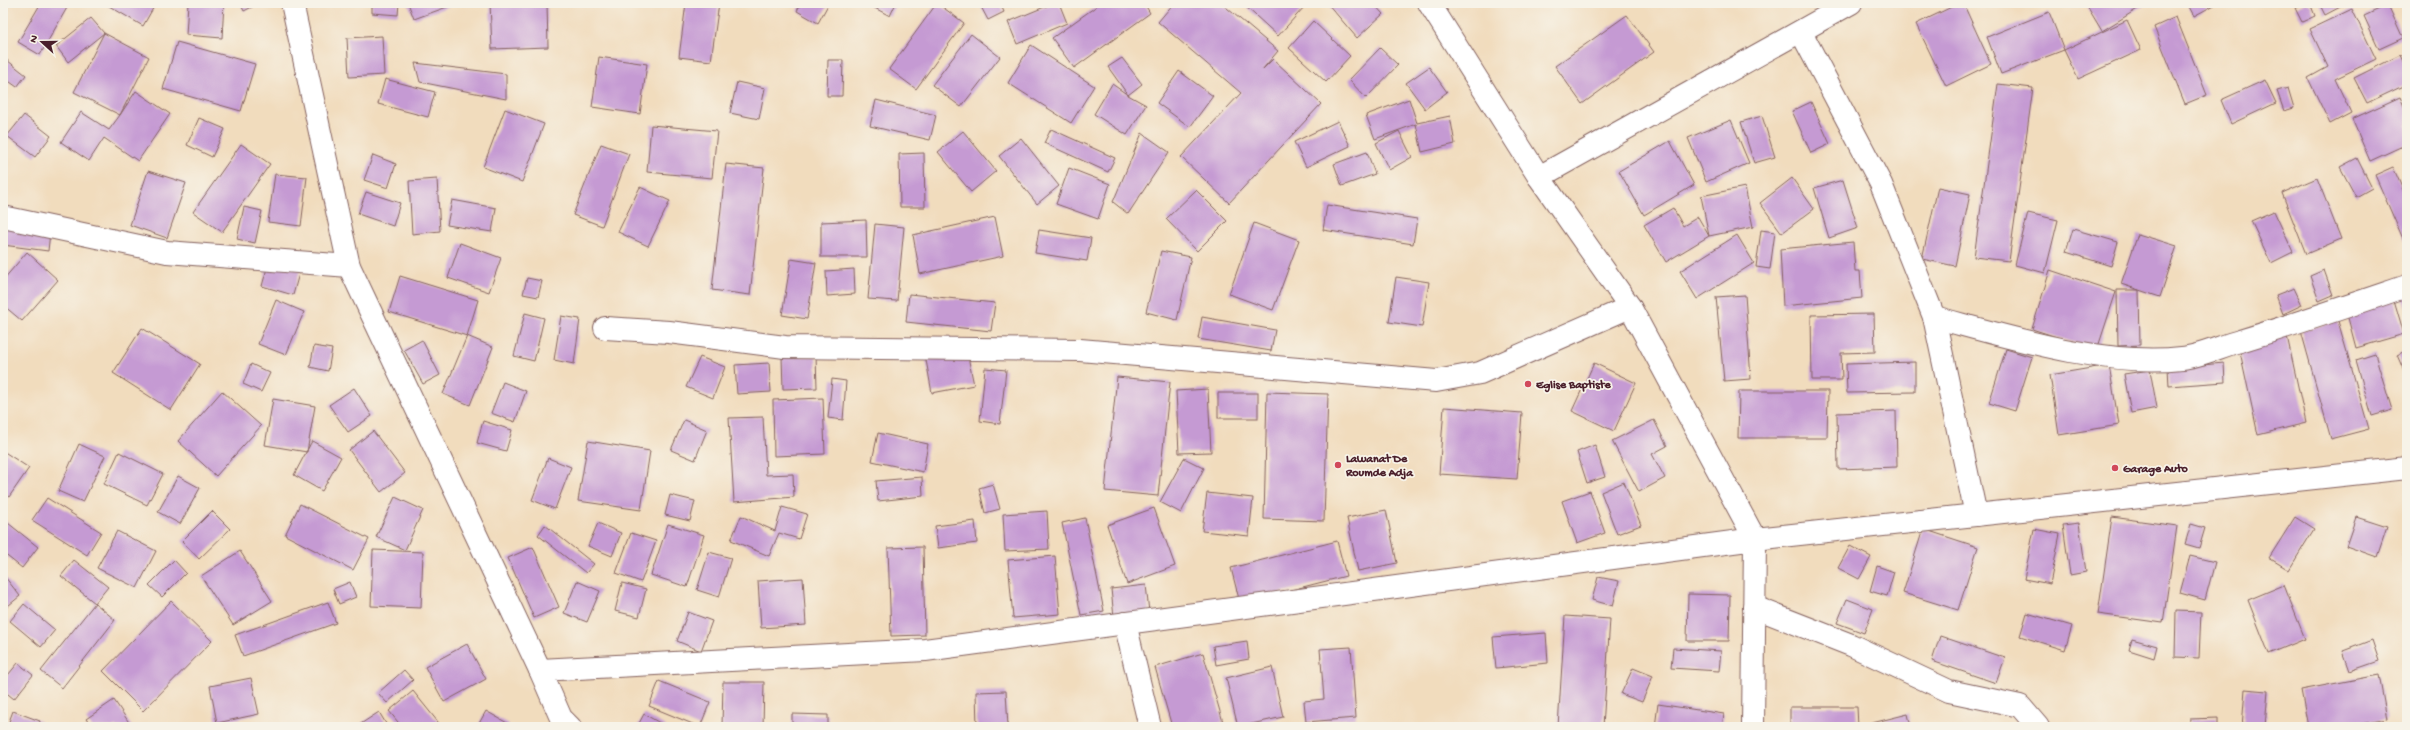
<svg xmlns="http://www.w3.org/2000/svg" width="2410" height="730" viewBox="0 0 2410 730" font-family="'Gochi Hand',sans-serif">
	<rect width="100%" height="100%" fill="#f7f3e8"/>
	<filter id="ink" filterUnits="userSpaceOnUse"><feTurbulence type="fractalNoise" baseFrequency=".025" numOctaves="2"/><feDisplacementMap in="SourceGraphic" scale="8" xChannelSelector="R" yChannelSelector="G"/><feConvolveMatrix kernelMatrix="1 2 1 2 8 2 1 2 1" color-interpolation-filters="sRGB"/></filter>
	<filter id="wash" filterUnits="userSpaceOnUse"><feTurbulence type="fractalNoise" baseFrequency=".012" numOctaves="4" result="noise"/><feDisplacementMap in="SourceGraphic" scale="16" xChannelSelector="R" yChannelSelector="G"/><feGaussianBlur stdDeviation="0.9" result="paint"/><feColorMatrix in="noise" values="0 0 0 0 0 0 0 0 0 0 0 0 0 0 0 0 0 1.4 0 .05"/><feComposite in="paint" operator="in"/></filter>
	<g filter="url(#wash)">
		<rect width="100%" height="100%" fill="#f1dcbd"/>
		<g id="blocks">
			<g fill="#c59ad3">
				<polygon points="41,3 64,3 68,6 40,55 18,42"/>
				<polygon points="104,3 156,3 143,26"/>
				<polygon points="188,3 224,3 222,38 186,35"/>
				<polygon points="240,3 260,3 244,11"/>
				<polygon points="372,3 399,3 398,15 372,13"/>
				<polygon points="408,3 458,3 414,19"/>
				<polygon points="490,3 547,3 548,47 492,49"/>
				<polygon points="686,3 719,3 711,61 679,57"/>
				<polygon points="801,3 829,3 818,23 797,11"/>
				<polygon points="865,3 896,3 890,16"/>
				<polygon points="937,3 964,23 916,89 889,69"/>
				<polygon points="979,3 1000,3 1004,12 988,20"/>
				<polygon points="1054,3 1059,3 1067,23 1017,44 1008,22"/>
				<polygon points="1101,3 1144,3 1150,13 1074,68 1052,38"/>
				<polygon points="1174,3 1221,3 1278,51 1262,70 1273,59 1321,104 1229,203 1181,157 1241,93 1158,22"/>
				<polygon points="1246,3 1302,3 1305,6 1278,36 1244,5"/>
				<polygon points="1327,3 1373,3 1383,14 1357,38"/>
				<polygon points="1960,3 1963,3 1991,64 1946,86 1916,24"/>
				<polygon points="2092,3 2147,3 2102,31 2087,6"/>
				<polygon points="2187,3 2218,3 2194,16"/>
				<polygon points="2306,3 2310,3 2315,16 2302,22 2295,8"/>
				<polygon points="2319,3 2343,3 2344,5 2325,15"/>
				<polygon points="2388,5 2403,38 2379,49 2364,16"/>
				<polygon points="2352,9 2376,59 2335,79 2351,113 2330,124 2308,78 2328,67 2310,29"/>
				<polygon points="2049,12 2064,50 2001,74 1987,37"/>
				<polygon points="1627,15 1654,52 1582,104 1555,66"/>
				<polygon points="2176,17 2207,95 2185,104 2154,27"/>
				<polygon points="91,18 104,33 68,62 56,46"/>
				<polygon points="2127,20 2141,50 2078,79 2064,50"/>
				<polygon points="1313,21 1350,56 1326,82 1289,48"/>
				<polygon points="104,33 149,57 120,115 136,91 170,114 138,161 104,138 89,161 61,142 81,112 109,130 120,115 74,92"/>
				<polygon points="971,34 1000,57 961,107 932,85"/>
				<polygon points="382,36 384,75 349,77 347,38"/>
				<polygon points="177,42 255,64 241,111 163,89"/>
				<polygon points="1031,45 1094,86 1071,123 1008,83"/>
				<polygon points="1380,48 1398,65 1366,98 1349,80"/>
				<polygon points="2400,55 2407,70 2407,84 2367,103 2354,78"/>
				<polygon points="3,57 26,75 17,87 3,77"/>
				<polygon points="599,57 647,64 640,114 592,107"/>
				<polygon points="1122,58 1142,84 1128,95 1146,105 1127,135 1094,114 1112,84 1128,95 1108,67"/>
				<polygon points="828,60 843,60 842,96 827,96"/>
				<polygon points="415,63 506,74 506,99 420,82"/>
				<polygon points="1429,67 1447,92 1425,109 1406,83"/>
				<polygon points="1179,71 1213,96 1190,127 1157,103"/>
				<polygon points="385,79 435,92 428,117 378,104"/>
				<polygon points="2265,80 2276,103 2231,124 2221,100"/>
				<polygon points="737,82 765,88 759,119 730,113"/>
				<polygon points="1998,84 2033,88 2009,261 1974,257"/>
				<polygon points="2288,88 2294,108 2284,111 2277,91"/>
				<polygon points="2400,97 2407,113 2407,144 2370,161 2352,119"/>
				<polygon points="1409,99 1417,123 1450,116 1455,144 1422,152 1416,124 1375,139 1366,115"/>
				<polygon points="876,100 936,115 930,140 870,126"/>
				<polygon points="1811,102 1830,144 1811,153 1792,111"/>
				<polygon points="505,109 544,124 522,182 483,167"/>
				<polygon points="24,115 51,136 35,157 7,136"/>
				<polygon points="1762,116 1775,157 1754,163 1741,122"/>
				<polygon points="199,118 225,129 212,157 187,145"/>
				<polygon points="1731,120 1749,163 1706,182 1688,138"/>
				<polygon points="1338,121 1350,146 1306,167 1294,142"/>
				<polygon points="651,125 717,131 712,178 647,172"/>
				<polygon points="1051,129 1115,158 1108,172 1044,143"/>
				<polygon points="963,131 996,171 971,192 938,152"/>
				<polygon points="1399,131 1412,157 1389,170 1376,143"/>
				<polygon points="1142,133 1169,152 1128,214 1113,202"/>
				<polygon points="1021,138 1059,186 1037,204 999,156"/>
				<polygon points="1670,141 1694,185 1644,215 1619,171"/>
				<polygon points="241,144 270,164 222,232 193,212"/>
				<polygon points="601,144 629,154 602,226 573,215"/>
				<polygon points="1367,152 1375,174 1342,186 1334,164"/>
				<polygon points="924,153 925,207 900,207 899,154"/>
				<polygon points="373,155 396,164 388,188 364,180"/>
				<polygon points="2357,158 2372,188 2356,197 2340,167"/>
				<polygon points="726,164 764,168 750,295 712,290"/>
				<polygon points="2393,167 2407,199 2407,240 2404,241 2375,175"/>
				<polygon points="1069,168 1110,184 1098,219 1056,204"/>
				<polygon points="148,171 186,183 167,238 130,225"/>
				<polygon points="275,174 307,177 301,226 268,222"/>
				<polygon points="1792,178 1814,209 1782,233 1760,203"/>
				<polygon points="2317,178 2341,239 2306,254 2282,193"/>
				<polygon points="437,179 440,231 412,234 409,181"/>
				<polygon points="1843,180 1858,228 1829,238 1814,188"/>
				<polygon points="640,187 670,201 648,246 618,232"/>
				<polygon points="1745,187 1753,227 1709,236 1666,262 1644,225 1673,208 1683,226 1698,217 1709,236 1701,196"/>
				<polygon points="1938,187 1970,194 1955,266 1922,259"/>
				<polygon points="1196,190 1227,221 1197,251 1166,219"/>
				<polygon points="366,192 400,203 393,226 358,214"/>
				<polygon points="452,200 496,208 492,232 447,225"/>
				<polygon points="1327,205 1417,219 1413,244 1323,230"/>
				<polygon points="244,207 262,211 255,243 237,239"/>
				<polygon points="2274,211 2293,252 2271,263 2251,221"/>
				<polygon points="2028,213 2058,220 2045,273 2015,265"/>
				<polygon points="995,217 1003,256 920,274 913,235"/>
				<polygon points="866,220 867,257 821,257 821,222"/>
				<polygon points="1254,223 1299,240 1273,310 1229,294"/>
				<polygon points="875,224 904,227 897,301 868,299"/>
				<polygon points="3,226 50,232 48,251 3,245"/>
				<polygon points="2073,229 2118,242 2111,266 2066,252"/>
				<polygon points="1039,230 1091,238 1087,261 1035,253"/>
				<polygon points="1761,230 1775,232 1770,269 1756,267"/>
				<polygon points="2138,234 2177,246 2160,297 2121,284"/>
				<polygon points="1737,235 1754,263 1697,299 1680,271"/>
				<polygon points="1853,242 1855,271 1860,271 1862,298 1783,306 1780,249"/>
				<polygon points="460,243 501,258 489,292 448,278"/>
				<polygon points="1161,251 1191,257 1177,320 1146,312"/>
				<polygon points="27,252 58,280 22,321 3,305 3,280"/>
				<polygon points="791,259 816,263 807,319 782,315"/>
				<polygon points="269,261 300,270 293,295 262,286"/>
				<polygon points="854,269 855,294 827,296 826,271"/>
				<polygon points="2050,270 2116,292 2097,350 2032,329"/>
				<polygon points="2324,270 2333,295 2319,301 2310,276"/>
				<polygon points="400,276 478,300 467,336 389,312"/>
				<polygon points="1396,277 1429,282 1422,327 1389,322"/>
				<polygon points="527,278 542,281 538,297 523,294"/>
				<polygon points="2294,288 2302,305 2283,314 2276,295"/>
				<polygon points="2117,290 2139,290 2140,345 2118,346"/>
				<polygon points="909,294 995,303 991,331 906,322"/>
				<polygon points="2407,294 2407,307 2402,296"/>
				<polygon points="1745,295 1751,379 1724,381 1716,297"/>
				<polygon points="276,300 304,312 286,355 258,344"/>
				<polygon points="2394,300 2404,334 2356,348 2347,314"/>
				<polygon points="525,313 544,318 534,361 514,356"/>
				<polygon points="1874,314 1875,352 1841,353 1842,380 1812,380 1811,315"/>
				<polygon points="561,316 580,319 574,364 554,360"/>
				<polygon points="1202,317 1275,330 1271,351 1198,339"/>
				<polygon points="2338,321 2369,429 2331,439 2301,331"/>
				<polygon points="142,328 200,364 171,410 113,373"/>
				<polygon points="467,336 493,347 470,405 443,394"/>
				<polygon points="2287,336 2306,423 2258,435 2239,347"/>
				<polygon points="422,340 440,375 423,384 404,350"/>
				<polygon points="314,346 332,349 328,371 310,367"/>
				<polygon points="2006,349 2032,357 2015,411 1989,403"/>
				<polygon points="2407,350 2407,378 2397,355"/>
				<polygon points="967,352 974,385 932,393 926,360"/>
				<polygon points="2375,354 2392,410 2372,416 2356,360"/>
				<polygon points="816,356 817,388 783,389 782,357"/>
				<polygon points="700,357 725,367 713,398 686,387"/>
				<polygon points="1915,362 1915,392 1847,393 1846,364"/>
				<polygon points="769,363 771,392 737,394 735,365"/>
				<polygon points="1594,363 1636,383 1614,431 1572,411"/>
				<polygon points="2224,363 2225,382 2169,386 2168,368"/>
				<polygon points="251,364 270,373 261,392 243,384"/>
				<polygon points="2109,365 2119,425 2059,435 2050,375"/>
				<polygon points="985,368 1006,370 1000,424 980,421"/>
				<polygon points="2150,370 2157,408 2131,413 2124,374"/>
				<polygon points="1117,377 1170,382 1158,496 1105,491"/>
				<polygon points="832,379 846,381 843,420 828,418"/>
				<polygon points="503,382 526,391 515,422 491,413"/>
				<polygon points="354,388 372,416 348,432 329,405"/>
				<polygon points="1208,389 1211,452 1179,453 1176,391"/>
				<polygon points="222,391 261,426 216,476 178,441"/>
				<polygon points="1739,391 1828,391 1827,438 1738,438"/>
				<polygon points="1267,392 1328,394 1324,521 1264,519"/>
				<rect x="1218" y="393" width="40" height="25"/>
				<polygon points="823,398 825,454 774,456 773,400"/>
				<polygon points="273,399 315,406 307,452 265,445"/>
				<polygon points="1444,407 1522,413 1517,479 1439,474"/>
				<polygon points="1896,411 1897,467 1838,469 1837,413"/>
				<polygon points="763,417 766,475 793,474 794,497 734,502 729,418"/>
				<polygon points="684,420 707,430 695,460 671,450"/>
				<polygon points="1654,420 1667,446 1652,454 1665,478 1639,492 1612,441"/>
				<polygon points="483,421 512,430 506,451 477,443"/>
				<polygon points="373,431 405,473 381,492 349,450"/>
				<polygon points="878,433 928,444 923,472 872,461"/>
				<polygon points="312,441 341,457 322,491 294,475"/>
				<polygon points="588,441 650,451 641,510 578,501"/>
				<polygon points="79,444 105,456 83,502 58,491"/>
				<polygon points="1595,445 1605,477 1587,483 1577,452"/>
				<polygon points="3,451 29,468 9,497 3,493"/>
				<polygon points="119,452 163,474 147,505 104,484"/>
				<polygon points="548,458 571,467 555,509 532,500"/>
				<polygon points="1184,458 1204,468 1181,513 1160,502"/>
				<polygon points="178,476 200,488 180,524 158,512"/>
				<polygon points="922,477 923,496 878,501 876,481"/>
				<polygon points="1624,482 1641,525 1617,534 1601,492"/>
				<polygon points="993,484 1000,509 985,513 979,488"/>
				<polygon points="1590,491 1605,533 1577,543 1562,501"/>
				<polygon points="1207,493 1253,498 1249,536 1202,531"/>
				<polygon points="670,495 695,501 690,521 665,515"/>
				<polygon points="395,497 423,510 405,550 376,537"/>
				<polygon points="47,498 101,532 87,555 32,520"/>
				<polygon points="300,504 369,539 353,570 285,535"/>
				<polygon points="782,507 807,514 799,539 779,533 769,556 731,540 741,516 775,531"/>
				<polygon points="1154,508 1175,566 1127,584 1107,525"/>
				<polygon points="1386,510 1397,563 1358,571 1347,518"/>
				<polygon points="212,511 230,529 199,559 182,541"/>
				<polygon points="1047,511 1049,549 1005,551 1003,514"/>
				<polygon points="2112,517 2177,526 2163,623 2098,614"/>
				<polygon points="2295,517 2314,529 2289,570 2269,558"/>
				<polygon points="2356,517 2387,527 2377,557 2346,546"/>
				<polygon points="1085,518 1104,611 1081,615 1062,523"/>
				<polygon points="3,519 38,547 22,568 3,553"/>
				<polygon points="975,521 977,543 938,548 935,526"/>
				<polygon points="598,523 621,533 612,556 588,546"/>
				<polygon points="2079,523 2086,572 2070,575 2063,525"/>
				<polygon points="668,524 704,535 687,587 651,575"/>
				<polygon points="2191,524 2205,528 2199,548 2185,544"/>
				<polygon points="545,525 594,564 586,573 538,535"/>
				<polygon points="1923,529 1978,547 1958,610 1903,593"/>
				<polygon points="2034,529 2060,534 2050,584 2024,579"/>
				<polygon points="117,531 156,551 137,588 97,568"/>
				<polygon points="631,533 656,541 641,582 616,573"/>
				<polygon points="1337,541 1346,576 1240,603 1231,568"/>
				<polygon points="1850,546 1871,557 1859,579 1838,568"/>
				<polygon points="533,547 559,607 534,618 508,558"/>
				<polygon points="923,547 925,635 891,636 888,548"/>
				<polygon points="2407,549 2407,558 2403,556"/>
				<polygon points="373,550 423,552 421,608 371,606"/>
				<polygon points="240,551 272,601 233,625 201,576"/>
				<polygon points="709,552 731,558 719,597 697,590"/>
				<polygon points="1055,556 1060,614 1013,618 1008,560"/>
				<polygon points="2190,556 2215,562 2205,600 2180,593"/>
				<polygon points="74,560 108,587 95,603 61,576"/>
				<polygon points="174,560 186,573 162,597 149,585"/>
				<polygon points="1877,566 1894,572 1887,596 1870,591"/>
				<polygon points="5,577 20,596 3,610 3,579"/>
				<polygon points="1598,577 1619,581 1613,606 1592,600"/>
				<polygon points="803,578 806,625 761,628 758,581"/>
				<polygon points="577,581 600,591 587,622 564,613"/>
				<polygon points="350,582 356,597 339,604 333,589"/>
				<polygon points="622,583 646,589 639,617 615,611"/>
				<polygon points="1146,585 1149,612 1114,617 1111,589"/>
				<polygon points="2284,585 2305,639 2269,654 2248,600"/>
				<polygon points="1688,594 1730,595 1729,641 1687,641"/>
				<polygon points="1847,599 1873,609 1864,633 1837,623"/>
				<polygon points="171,601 212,641 143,711 103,671"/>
				<polygon points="328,602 336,623 243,656 235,635"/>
				<polygon points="95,603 115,620 62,688 41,671"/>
				<polygon points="24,604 55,630 41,647 10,621"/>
				<polygon points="2176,611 2201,612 2199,658 2175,657"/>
				<polygon points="688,612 712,621 701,651 677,641"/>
				<polygon points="2027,613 2072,626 2065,650 2020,636"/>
				<polygon points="1565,616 1610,619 1603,727 1558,727"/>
				<polygon points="1546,633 1548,663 1496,668 1493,637"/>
				<polygon points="1940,636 2005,658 1996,683 1932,661"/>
				<polygon points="2132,639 2157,646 2154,658 2129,650"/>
				<polygon points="2372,640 2379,661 2350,671 2343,651"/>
				<polygon points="1247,641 1249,659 1216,665 1213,646"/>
				<polygon points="467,644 486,679 444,702 425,667"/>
				<polygon points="1351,647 1356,718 1306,722 1304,701 1324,699 1320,649"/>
				<polygon points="1673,648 1721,651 1719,671 1671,668"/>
				<polygon points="1203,653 1223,722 1205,727 1172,727 1155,667"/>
				<polygon points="18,663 33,675 14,699 3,690 3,681"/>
				<polygon points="1272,667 1283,717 1238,727 1226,678"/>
				<polygon points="1633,668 1653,676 1642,702 1621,694"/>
				<polygon points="404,670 413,680 387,703 378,693"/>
				<polygon points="2379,675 2387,719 2344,727 2308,727 2301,690"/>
				<polygon points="251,678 259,714 217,723 210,686"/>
				<polygon points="659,681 710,702 700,727 649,706"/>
				<polygon points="723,682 764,682 763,727 722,727"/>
				<polygon points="2245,689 2268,691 2265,727 2242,727"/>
				<polygon points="413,691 442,727 402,727 389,711"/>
				<polygon points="1006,691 1008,727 977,727 976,692"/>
				<polygon points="114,700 132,727 92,727 86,719"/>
				<polygon points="1658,704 1724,714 1722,727 1655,727"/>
				<polygon points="1790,707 1857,707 1858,727 1790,727"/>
				<polygon points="13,711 40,721 38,727 7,727"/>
				<polygon points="486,711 509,724 508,727 477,727"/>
				<polygon points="379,712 388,727 356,727"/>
				<polygon points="644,714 667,727 637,727"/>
				<polygon points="792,714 828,715 828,727 792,727"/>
				<polygon points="1908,714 1911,727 1869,727 1868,724"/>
				<polygon points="2218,718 2218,727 2190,727 2190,719"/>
			</g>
		</g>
	</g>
	<g filter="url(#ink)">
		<use href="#blocks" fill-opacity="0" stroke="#84615e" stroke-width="1"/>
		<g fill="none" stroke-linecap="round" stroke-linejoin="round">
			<defs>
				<g id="minor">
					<polyline points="292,3 349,266 540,670 561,718 570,727"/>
					<polyline points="1429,3 1539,177 1630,307 1755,539 1753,727"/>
					<polyline points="1801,32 1881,184 1934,317 1976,515"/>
					<polyline points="1539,177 1851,3"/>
					<polyline points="3,217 167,252 349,266"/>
					<path d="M1934 317C2009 337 2104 367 2182 358 2201 356 2221 346 2240 341 2296 324 2351 305 2407 286"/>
					<polyline points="605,328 669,332 785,347 1080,350 1436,381 1480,373 1630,307"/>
					<polyline points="1754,607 1851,645 1949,691 2020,706 2038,727"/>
					<polyline points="1125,623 1150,727"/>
					<polyline points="540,670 925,650 1755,539 2407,468"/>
				</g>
			</defs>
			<use href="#minor" stroke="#84615e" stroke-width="24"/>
			<use href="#minor" stroke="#fff" stroke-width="22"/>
		</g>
	</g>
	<g fill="#d1495b" stroke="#f7f3e8" stroke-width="1.5">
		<circle cx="1528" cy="384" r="4"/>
		<circle cx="1338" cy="465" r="4"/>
		<circle cx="2115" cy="468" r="4"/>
	</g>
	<g text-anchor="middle" stroke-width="3.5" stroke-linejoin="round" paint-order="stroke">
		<g font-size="12" font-weight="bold" fill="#4a1f2b" stroke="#f7f3e8" text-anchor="start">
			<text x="1536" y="388">Eglise Baptiste</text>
			<text x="1346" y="462">Lawanat De<tspan x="1346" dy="14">Roumde Adja</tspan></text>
			<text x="2123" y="472">Garage Auto</text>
		</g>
	</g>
	<rect width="2410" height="730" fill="none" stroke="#f7f3e8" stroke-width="16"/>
	<g transform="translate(42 42) rotate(291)" stroke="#f7f3e8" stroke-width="3" paint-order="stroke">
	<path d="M0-3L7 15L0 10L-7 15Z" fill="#4a1f2b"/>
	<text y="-6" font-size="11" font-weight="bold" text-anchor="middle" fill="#4a1f2b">N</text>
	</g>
</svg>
